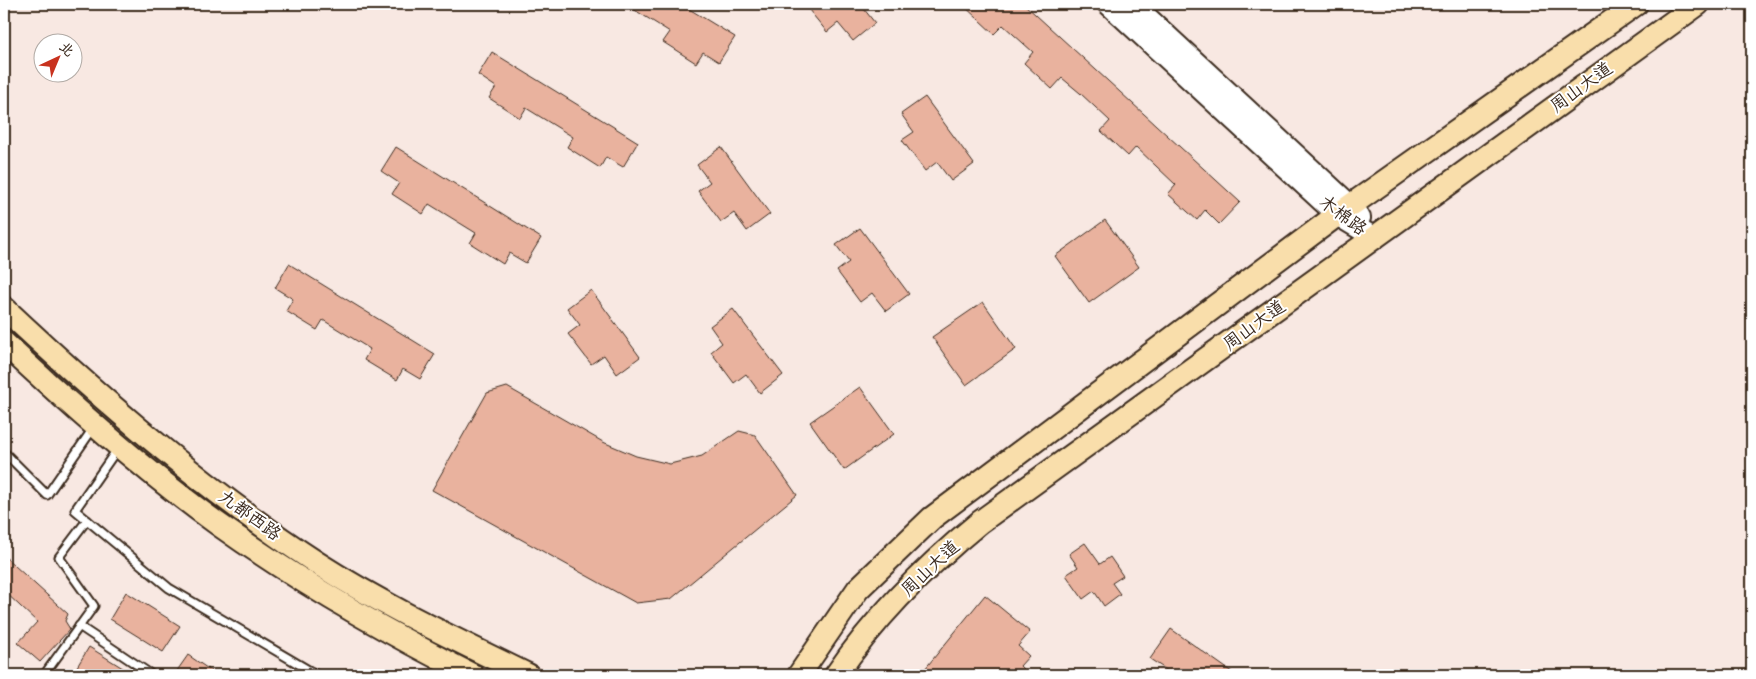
<svg xmlns="http://www.w3.org/2000/svg" width="1756" height="679" viewBox="0 0 1756 679" font-family="Dekko,'LXGW WenKai TC',sans-serif">
	<rect width="100%" height="100%" fill="#f8e8e2"/>
	<filter id="ink" filterUnits="userSpaceOnUse"><feTurbulence type="fractalNoise" baseFrequency=".02" numOctaves="2"/><feDisplacementMap in="SourceGraphic" scale="10" xChannelSelector="R" yChannelSelector="G"/><feConvolveMatrix kernelMatrix="1 2 1 2 8 2 1 2 1" color-interpolation-filters="sRGB"/></filter>
	<g filter="url(#ink)">
		<g fill="#e9b29e" stroke="#3b2a1e">
			<polygon points="625,4 681,4 735,37 719,62 703,52 696,63 663,42 670,32"/>
			<polygon points="804,4 860,4 875,23 853,41 838,23 827,32"/>
			<polygon points="962,4 1024,4 1240,202 1219,224 1205,210 1197,220 1168,194 1176,185 1136,147 1128,156 1101,131 1110,121 1080,93 1062,78 1052,89 1024,63 1033,52 1003,25 994,34"/>
			<polygon points="492,52 638,142 623,167 606,157 600,168 567,147 573,137 526,108 520,118 489,98 496,87 478,75"/>
			<polygon points="925,97 974,164 951,181 937,162 925,171 902,140 914,132 901,114"/>
			<polygon points="396,147 541,238 526,263 509,253 503,264 470,243 476,233 429,204 423,214 392,194 399,183 381,171"/>
			<polygon points="721,147 770,214 747,231 734,213 721,222 698,191 710,182 697,165"/>
			<polygon points="1105,220 1139,267 1089,303 1055,256"/>
			<polygon points="860,228 909,294 886,311 872,293 860,302 837,271 849,262 836,245"/>
			<polygon points="289,264 435,354 420,379 403,369 397,380 364,360 370,349 323,320 317,330 286,311 293,299 275,288"/>
			<polygon points="591,290 640,357 617,374 604,355 591,364 568,334 580,325 567,308"/>
			<polygon points="983,302 1016,349 966,385 932,337"/>
			<polygon points="733,309 783,375 760,393 746,374 734,383 711,352 722,343 710,326"/>
			<polygon points="507,387 603,442 636,456 670,464 702,456 739,431 755,435 797,495 671,599 636,603 432,490 487,393"/>
			<polygon points="860,387 894,434 844,470 810,422"/>
			<polygon points="1085,543 1100,564 1110,557 1123,576 1112,583 1120,594 1104,606 1094,591 1083,599 1066,575 1078,567 1069,554"/>
			<polygon points="4,556 68,614 65,621 70,629 40,662 18,643 37,622 4,591"/>
			<polygon points="126,592 180,626 163,652 110,619"/>
			<polygon points="985,595 1030,632 1018,646 1029,656 1020,666 1029,675 920,675"/>
			<polygon points="1171,629 1236,675 1174,675 1150,659"/>
			<polygon points="89,647 134,675 72,675"/>
			<polygon points="188,655 217,675 174,675"/>
		</g>
		<g fill="none" stroke-linecap="round" stroke-linejoin="round">
			<defs>
				<g id="lane">
					<polyline points="118,448 75,510 169,588 317,675"/>
					<polyline points="4,452 47,495 94,427"/>
					<polyline points="79,626 152,675"/>
					<polyline points="44,675 94,606 59,557 87,520"/>
				</g>
				<g id="secondary">
					<polyline points="1108,4 1337,215 1375,238"/>
					<polyline points="1133,4 1351,206 1360,218"/>
				</g>
				<g id="primary">
					<path d="M4 308C102 400 204 489 317 563 384 606 457 640 528 675"/>
					<path d="M4 343C71 406 143 470 218 524 298 581 384 631 472 675"/>
					<polyline points="799,675 858,589 932,518 1337,215 1636,4"/>
					<path d="M836 675C876 616 925 567 980 522L1698 4"/>
				</g>
			</defs>
			<use href="#lane" stroke="#3b2a1e" stroke-width="11"/>
			<use href="#secondary" stroke="#3b2a1e" stroke-width="24"/>
			<use href="#primary" stroke="#3b2a1e" stroke-width="26"/>
			<use href="#lane" stroke="#fff" stroke-width="7"/>
			<use href="#secondary" stroke="#fff" stroke-width="20"/>
			<use href="#primary" stroke="#f9deab" stroke-width="22"/>
		</g>
	</g>
	<g text-anchor="middle" stroke-width="4" stroke-linejoin="round" paint-order="stroke">
		<g font-size="18" fill="#3b2a1e" stroke="#fff">
			<text transform="translate(1581 87) rotate(-36)" y="6">周山大道</text>
			<text transform="translate(1343 215) rotate(36)" y="6">木棉路</text>
			<text transform="translate(1254 325) rotate(-36)" y="6">周山大道</text>
			<text transform="translate(250 515) rotate(36)" y="6">九都西路</text>
			<text transform="translate(930 568) rotate(-43)" y="6">周山大道</text>
		</g>
	</g>
	<rect width="1756" height="679" fill="none" stroke="#fff" stroke-width="20"/>
	<rect x="10" y="10" width="1736" height="659" fill="none" stroke="#3b2a1e" stroke-width="2" filter="url(#ink)"/>
	<g transform="translate(58 58) rotate(44)"><circle r="24" fill="#ffffff" stroke="#b1aaa5"/>
	<path d="M0-4L9 19L0 12L-9 19Z" fill="#c8321e"/>
	<text y="-8" font-size="14" font-weight="bold" text-anchor="middle" fill="#3b2a1e">北</text>
	</g>
</svg>
